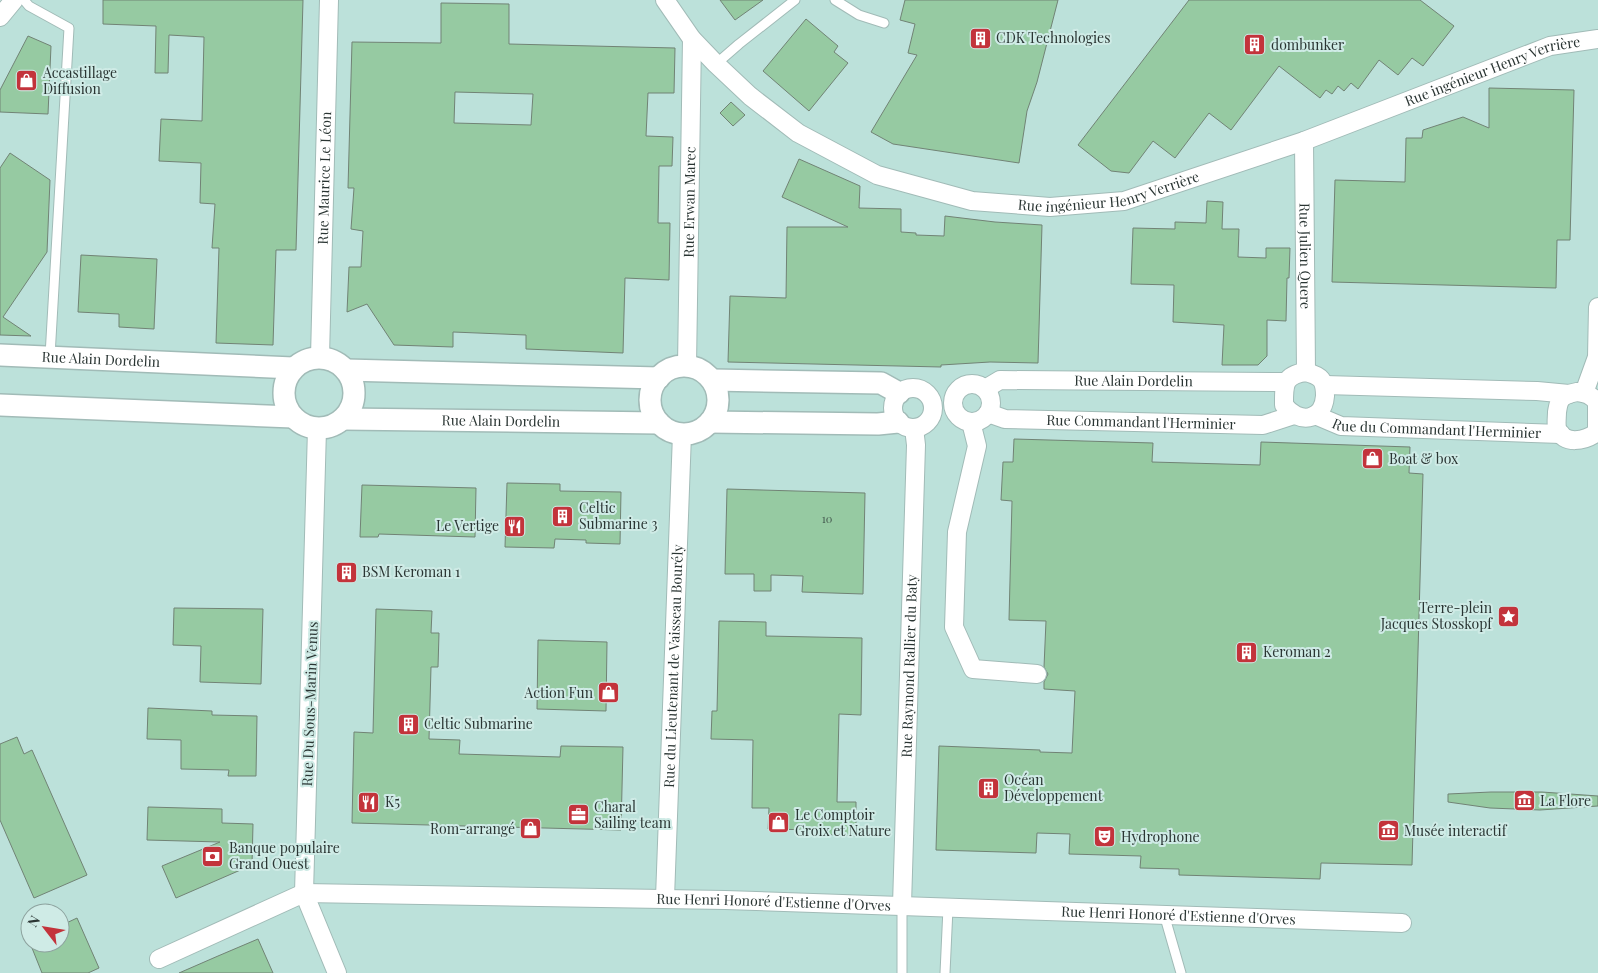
<svg xmlns="http://www.w3.org/2000/svg" width="1598" height="973" viewBox="0 0 1598 973" font-family="'Playfair Display',serif">
	<rect width="100%" height="100%" fill="#cfebe6"/>
	<path fill="#bce1da" fill-rule="evenodd" d="M14 0H1598V973H0V17ZM30 913H60V943H30Z"/>
	<g fill="#96caa2" stroke="#718375" fill-rule="evenodd">
		<polygon points="103,0 303,0 296,250 276,250 273,345 216,343 219,248 212,248 215,204 200,203 201,163 159,161 161,119 202,121 204,37 169,35 168,73 155,73 156,26 103,24"/>
		<polygon points="720,0 763,0 735,20"/>
		<polygon points="905,0 1058,0 1037,82 1027,111 1019,163 893,144 871,132 917,55 908,53 915,24 900,20"/>
		<polygon points="1189,0 1420,0 1454,26 1423,66 1412,58 1398,75 1379,60 1358,89 1351,83 1344,91 1338,86 1332,94 1326,90 1320,98 1279,66 1231,130 1209,113 1175,158 1153,141 1129,173 1111,171 1078,145"/>
		<path d="M441 3 509 4V44L675 48 674 93H648L646 136 673 137 672 166H659L658 223H670L669 280 625 278 623 353 526 349V335L453 332V347L394 345 367 304 347 312 349 267H361L363 231 351 229 354 188H348L352 42 441 43ZM455 92 533 94 531 125 454 123Z"/>
		<polygon points="806,19 838,46 834,52 848,63 809,111 763,71"/>
		<polygon points="28,36 51,46 48,114 0,112 0,90"/>
		<polygon points="1489,88 1574,90 1570,240 1557,240 1556,288 1332,282 1335,180 1405,182 1406,138 1422,138 1423,130 1463,117 1489,128"/>
		<polygon points="731,102 745,115 733,126 720,113"/>
		<polygon points="10,153 50,180 47,252 3,317 31,336 0,335 0,168"/>
		<polygon points="799,159 860,186 859,208 901,209 901,232 916,233 916,235 944,236 945,216 995,222 1042,225 1038,363 990,362 941,365 941,367 728,362 730,296 786,298 787,227 848,227 782,197"/>
		<polygon points="1207,201 1223,202 1222,229 1239,229 1238,257 1266,258 1266,248 1290,248 1289,278 1287,278 1286,321 1267,320 1267,356 1258,365 1222,365 1224,325 1173,322 1174,285 1131,284 1133,228 1175,229 1175,222 1206,223"/>
		<polygon points="81,255 157,259 154,329 119,327 119,314 78,312"/>
		<polygon points="1014,439 1153,443 1152,462 1260,465 1261,442 1410,447 1409,473 1423,474 1412,865 1321,863 1320,879 1179,875 1179,869 1140,868 1141,856 1069,854 1070,834 1037,833 1036,853 936,850 939,746 1040,750 1040,752 1072,753 1075,691 1044,689 1044,682 1048,674 1044,667 1046,621 1009,620 1012,501 1001,500 1003,462 1013,462"/>
		<polygon points="507,483 560,484 560,491 621,492 620,544 586,543 586,540 555,539 554,548 505,547"/>
		<polygon points="362,485 476,488 475,537 379,534 378,537 360,537"/>
		<polygon points="727,489 865,493 863,594 802,592 803,576 771,575 771,591 754,591 754,574 725,574"/>
		<polygon points="174,608 263,609 261,684 200,682 201,646 173,645"/>
		<polygon points="376,609 432,611 431,633 439,633 438,667 431,667 429,739 460,740 459,754 560,757 561,746 623,747 621,830 352,823 354,732 373,733"/>
		<polygon points="719,621 766,622 766,636 862,638 861,715 839,714 837,802 856,802 856,836 816,834 816,830 768,829 769,808 752,808 753,740 711,739 712,711 717,711"/>
		<polygon points="538,640 607,642 606,711 537,709"/>
		<polygon points="148,708 212,711 212,715 257,716 256,776 228,776 229,770 181,769 181,740 147,739"/>
		<polygon points="17,737 24,754 32,750 87,875 34,898 0,820 0,744"/>
		<polygon points="1491,792 1542,792 1598,796 1598,806 1540,810 1490,808 1448,802 1448,794"/>
		<polygon points="148,807 222,809 222,823 253,824 252,865 176,898 162,866 220,842 147,840"/>
		<polygon points="77,918 99,968 88,973 42,973 30,943 60,943 60,926"/>
		<polygon points="258,939 273,973 179,973 218,956"/>
	</g>
	<g fill="none" stroke-linecap="round" stroke-linejoin="round">
		<defs>
			<g id="service">
				<polyline points="24,0 29,6 69,28 50,356"/>
				<polyline points="835,0 859,15 884,23"/>
				<polyline points="716,64 739,44 795,0"/>
				<polyline points="902,905 902,973"/>
				<polyline points="1164,914 1181,973"/>
				<polyline points="945,973 948,908"/>
			</g>
			<g id="minor">
				<path id="s1" d="M665 0 692 39 716 64 750 96 798 133 877 175 972 201 1050 207 1124 201 1304 141 1550 46 1598 39"/>
				<polyline points="0,17 14,0"/>
				<path id="s2" d="M1304 141 1306 372"/>
				<path id="s3" d="M320 357 329 0"/>
				<path id="s4" d="M687 366 692 39"/>
				<path d="M1306 372C1321 376 1325 380 1325 396 1323 422 1298 424 1284 405 1284 386 1283 375 1306 372Z"/>
				<circle cx="972" cy="403" r="19"/>
				<polyline points="1325,385 1537,391 1569,394"/>
				<circle cx="913" cy="408" r="20"/>
				<path id="s5" d="M985 389 1000 380 1286 382"/>
				<path d="M1577 392C1586 393 1591 395 1597 402V432C1586 441 1563 446 1557 428 1556 423 1557 417 1557 412 1558 407 1558 402 1562 398 1566 394 1571 393 1577 392Z"/>
				<polyline points="1584,393 1597,357 1598,307"/>
				<path id="s6" d="M988 413 1005 419 1263 425 1294 415"/>
				<path id="s7" d="M1315 415 1341 426 1561 434"/>
				<polyline points="971,422 977,446 957,532 954,627 973,669 1037,674"/>
				<polyline points="317,429 304,893 337,973"/>
				<path id="s8" d="M665 898 682 434"/>
				<path id="s9" d="M902 905 916 445 914 428"/>
				<path id="s10" d="M159 959 304 893 725 900 1402 923"/>
			</g>
			<g id="tertiary">
				<path id="s11" d="M0 355 293 368"/>
				<circle cx="319" cy="393" r="35"/>
				<circle cx="684" cy="400" r="34"/>
				<polyline points="346,370 659,378"/>
				<polyline points="712,380 881,383 899,393"/>
				<polyline points="0,405 293,417"/>
				<path id="s12" d="M343 419 659 423"/>
				<polyline points="710,422 878,424 898,422"/>
			</g>
		</defs>
		<use href="#service" stroke="#a1bbb7" stroke-width="11"/>
		<use href="#minor" stroke="#a1bbb7" stroke-width="20"/>
		<use href="#tertiary" stroke="#a1bbb7" stroke-width="24"/>
		<use href="#service" stroke="#fff" stroke-width="9"/>
		<use href="#minor" stroke="#fff" stroke-width="18"/>
		<use href="#tertiary" stroke="#fff" stroke-width="21"/>
	</g>
	<defs>
		<symbol id="building-square" viewBox="-11 -11 22 22"><rect x="-9" y="-9" width="18" height="18" rx="4" fill="#c3333b" stroke="#cfebe6"/><path d="M-4-6H4V6H1V3H-1V6H-4ZM-2.5-4.3h1.7v1.8h-1.7ZM.8-4.3h1.7v1.8H.8ZM-2.5-1h1.7V.8h-1.7ZM.8-1h1.7V.8H.8Z" fill="#fff"/></symbol>
		<symbol id="shop-square" viewBox="-11 -11 22 22"><rect x="-9" y="-9" width="18" height="18" rx="4" fill="#c3333b" stroke="#cfebe6"/><path d="M-5-2.5h2.3a2.7 3.5 0 0 1 5.4 0H5L5.5 6h-11ZM-1.5-2.5h3a1.5 2.3 0 0 0-3 0Z" fill="#fff"/></symbol>
		<symbol id="restaurant-square" viewBox="-11 -11 22 22"><rect x="-9" y="-9" width="18" height="18" rx="4" fill="#c3333b" stroke="#cfebe6"/><path d="M-5-6h1v4h1v-4h1v4h1v-4h1v5L-1.5 .5V6h-2V.5L-5-1ZM5-6V6H3V1.5H1.5Q1.5-4 5-6Z" fill="#fff"/></symbol>
		<symbol id="sight-square" viewBox="-11 -11 22 22"><rect x="-9" y="-9" width="18" height="18" rx="4" fill="#c3333b" stroke="#cfebe6"/><path d="M0-6L1.8-2.2L6-1.7L2.9 1.2L3.7 5.4L0 3.3L-3.7 5.4L-2.9 1.2L-6-1.7L-1.8-2.2Z" fill="#fff"/></symbol>
		<symbol id="museum-square" viewBox="-11 -11 22 22"><rect x="-9" y="-9" width="18" height="18" rx="4" fill="#c3333b" stroke="#cfebe6"/><path d="M0-6L6-3V-2H-6V-3ZM-5-1h2V3h-2ZM-1-1h2V3h-2ZM3-1h2V3H3ZM-6 4H6V6H-6Z" fill="#fff"/></symbol>
		<symbol id="office-square" viewBox="-11 -11 22 22"><rect x="-9" y="-9" width="18" height="18" rx="4" fill="#c3333b" stroke="#cfebe6"/><path d="M-6-3h4V-5.5h4V-3h4V5H-6ZM-1-4.5V-3h2v-1.5ZM-6 0V1H6V0Z" fill="#fff"/></symbol>
		<symbol id="theatre-square" viewBox="-11 -11 22 22"><rect x="-9" y="-9" width="18" height="18" rx="4" fill="#c3333b" stroke="#cfebe6"/><path d="M-5-5.5Q0-4 5-5.5V0Q5 5 0 6Q-5 5-5 0ZM-3.3-2.5H-1v1.5H-3.3ZM1-2.5H3.3v1.5H1ZM-2.8 1Q0 5.5 2.8 1Z" fill="#fff"/></symbol>
		<symbol id="bank-square" viewBox="-11 -11 22 22"><rect x="-9" y="-9" width="18" height="18" rx="4" fill="#c3333b" stroke="#cfebe6"/><path d="M-6-4H6V4H-6ZM0-2.3a2.3 2.3 0 1 0 0 4.6a2.3 2.3 0 1 0 0-4.6Z" fill="#fff"/></symbol>
	</defs>
	<g fill-rule="evenodd">
		<use href="#building-square" x="968" y="26" width="25" height="25"/>
		<use href="#building-square" x="1242" y="32" width="25" height="25"/>
		<use href="#shop-square" x="14" y="68" width="25" height="25"/>
		<use href="#shop-square" x="1360" y="446" width="25" height="25"/>
		<use href="#building-square" x="550" y="504" width="25" height="25"/>
		<use href="#restaurant-square" x="502" y="514" width="25" height="25"/>
		<use href="#building-square" x="334" y="560" width="25" height="25"/>
		<use href="#sight-square" x="1496" y="604" width="25" height="25"/>
		<use href="#building-square" x="1234" y="640" width="25" height="25"/>
		<use href="#shop-square" x="596" y="680" width="25" height="25"/>
		<use href="#building-square" x="396" y="712" width="25" height="25"/>
		<use href="#building-square" x="976" y="776" width="25" height="25"/>
		<use href="#museum-square" x="1512" y="788" width="25" height="25"/>
		<use href="#restaurant-square" x="356" y="790" width="25" height="25"/>
		<use href="#office-square" x="566" y="802" width="25" height="25"/>
		<use href="#shop-square" x="766" y="810" width="25" height="25"/>
		<use href="#shop-square" x="518" y="816" width="25" height="25"/>
		<use href="#museum-square" x="1376" y="818" width="25" height="25"/>
		<use href="#theatre-square" x="1092" y="824" width="25" height="25"/>
		<use href="#bank-square" x="200" y="844" width="25" height="25"/>
	</g>
	<g text-anchor="middle" stroke-width="4" stroke-linejoin="round" paint-order="stroke">
		<g font-size="11" fill="#455a4f">
			<text x="827" y="523">10</text>
		</g>
		<g font-size="14" fill="#2a3533" stroke="#cfebe6" text-anchor="start">
			<text x="996" y="43">CDK Technologies</text>
			<text x="1271" y="50">dombunker</text>
			<text x="43" y="78">Accastillage<tspan x="43" dy="16">Diffusion</tspan></text>
			<text x="1389" y="464">Boat &amp; box</text>
			<text x="579" y="513">Celtic<tspan x="579" dy="16">Submarine 3</tspan></text>
			<text x="499" y="531" text-anchor="end">Le Vertige</text>
			<text x="362" y="577">BSM Keroman 1</text>
			<text x="1492" y="613" text-anchor="end">Terre-plein<tspan x="1492" dy="16">Jacques Stosskopf</tspan></text>
			<text x="1263" y="657">Keroman 2</text>
			<text x="593" y="698" text-anchor="end">Action Fun</text>
			<text x="424" y="729">Celtic Submarine</text>
			<text x="1004" y="785">Océan<tspan x="1004" dy="16">Développement</tspan></text>
			<text x="1540" y="806">La Flore</text>
			<text x="385" y="807">K5</text>
			<text x="594" y="812">Charal<tspan x="594" dy="16">Sailing team</tspan></text>
			<text x="795" y="820">Le Comptoir<tspan x="795" dy="16">Groix et Nature</tspan></text>
			<text x="515" y="834" text-anchor="end">Rom-arrangé</text>
			<text x="1404" y="836">Musée interactif</text>
			<text x="1121" y="842">Hydrophone</text>
			<text x="229" y="853">Banque populaire<tspan x="229" dy="16">Grand Ouest</tspan></text>
		</g>
		<g font-size="14" fill="#2a3533" stroke="#cfebe6">
			<text dy="5" stroke="none"><textPath href="#s1" startOffset="921">Rue ingénieur Henry Verrière</textPath></text>
			<text dy="5" stroke="none"><textPath href="#s3" startOffset="179">Rue Maurice Le Léon</textPath></text>
			<text dy="5" stroke="none"><textPath href="#s1" startOffset="516">Rue ingénieur Henry Verrière</textPath></text>
			<text dy="5" stroke="none"><textPath href="#s4" startOffset="164">Rue Erwan Marec</textPath></text>
			<text dy="5" stroke="none"><textPath href="#s2" startOffset="115">Rue Julien Quere</textPath></text>
			<text dy="5" stroke="none"><textPath href="#s11" startOffset="101">Rue Alain Dordelin</textPath></text>
			<text dy="5" stroke="none"><textPath href="#s5" startOffset="151">Rue Alain Dordelin</textPath></text>
			<text dy="5" stroke="none"><textPath href="#s12" startOffset="158">Rue Alain Dordelin</textPath></text>
			<text dy="5" stroke="none"><textPath href="#s6" startOffset="154">Rue Commandant l'Herminier</textPath></text>
			<text dy="5" stroke="none"><textPath href="#s7" startOffset="124">Rue du Commandant l'Herminier</textPath></text>
			<text dy="5" stroke="none"><textPath href="#s8" startOffset="232">Rue du Lieutenant de Vaisseau Bourély</textPath></text>
			<text dy="5" stroke="none"><textPath href="#s9" startOffset="239">Rue Raymond Rallier du Baty</textPath></text>
			<text transform="translate(310 704) rotate(-88)" y="5">Rue Du Sous-Marin Venus</text>
			<text dy="5" stroke="none"><textPath href="#s10" startOffset="629">Rue Henri Honoré d'Estienne d'Orves</textPath></text>
			<text dy="5" stroke="none"><textPath href="#s10" startOffset="1034">Rue Henri Honoré d'Estienne d'Orves</textPath></text>
		</g>
	</g>
	<g transform="translate(45 928) rotate(301)"><circle r="24" fill="#cfebe6" stroke="#8da29e"/>
	<path d="M0-4L9 19L0 12L-9 19Z" fill="#c3333b"/>
	<text y="-8" font-size="14" font-weight="bold" text-anchor="middle" fill="#2a3533">N</text>
	</g>
</svg>
